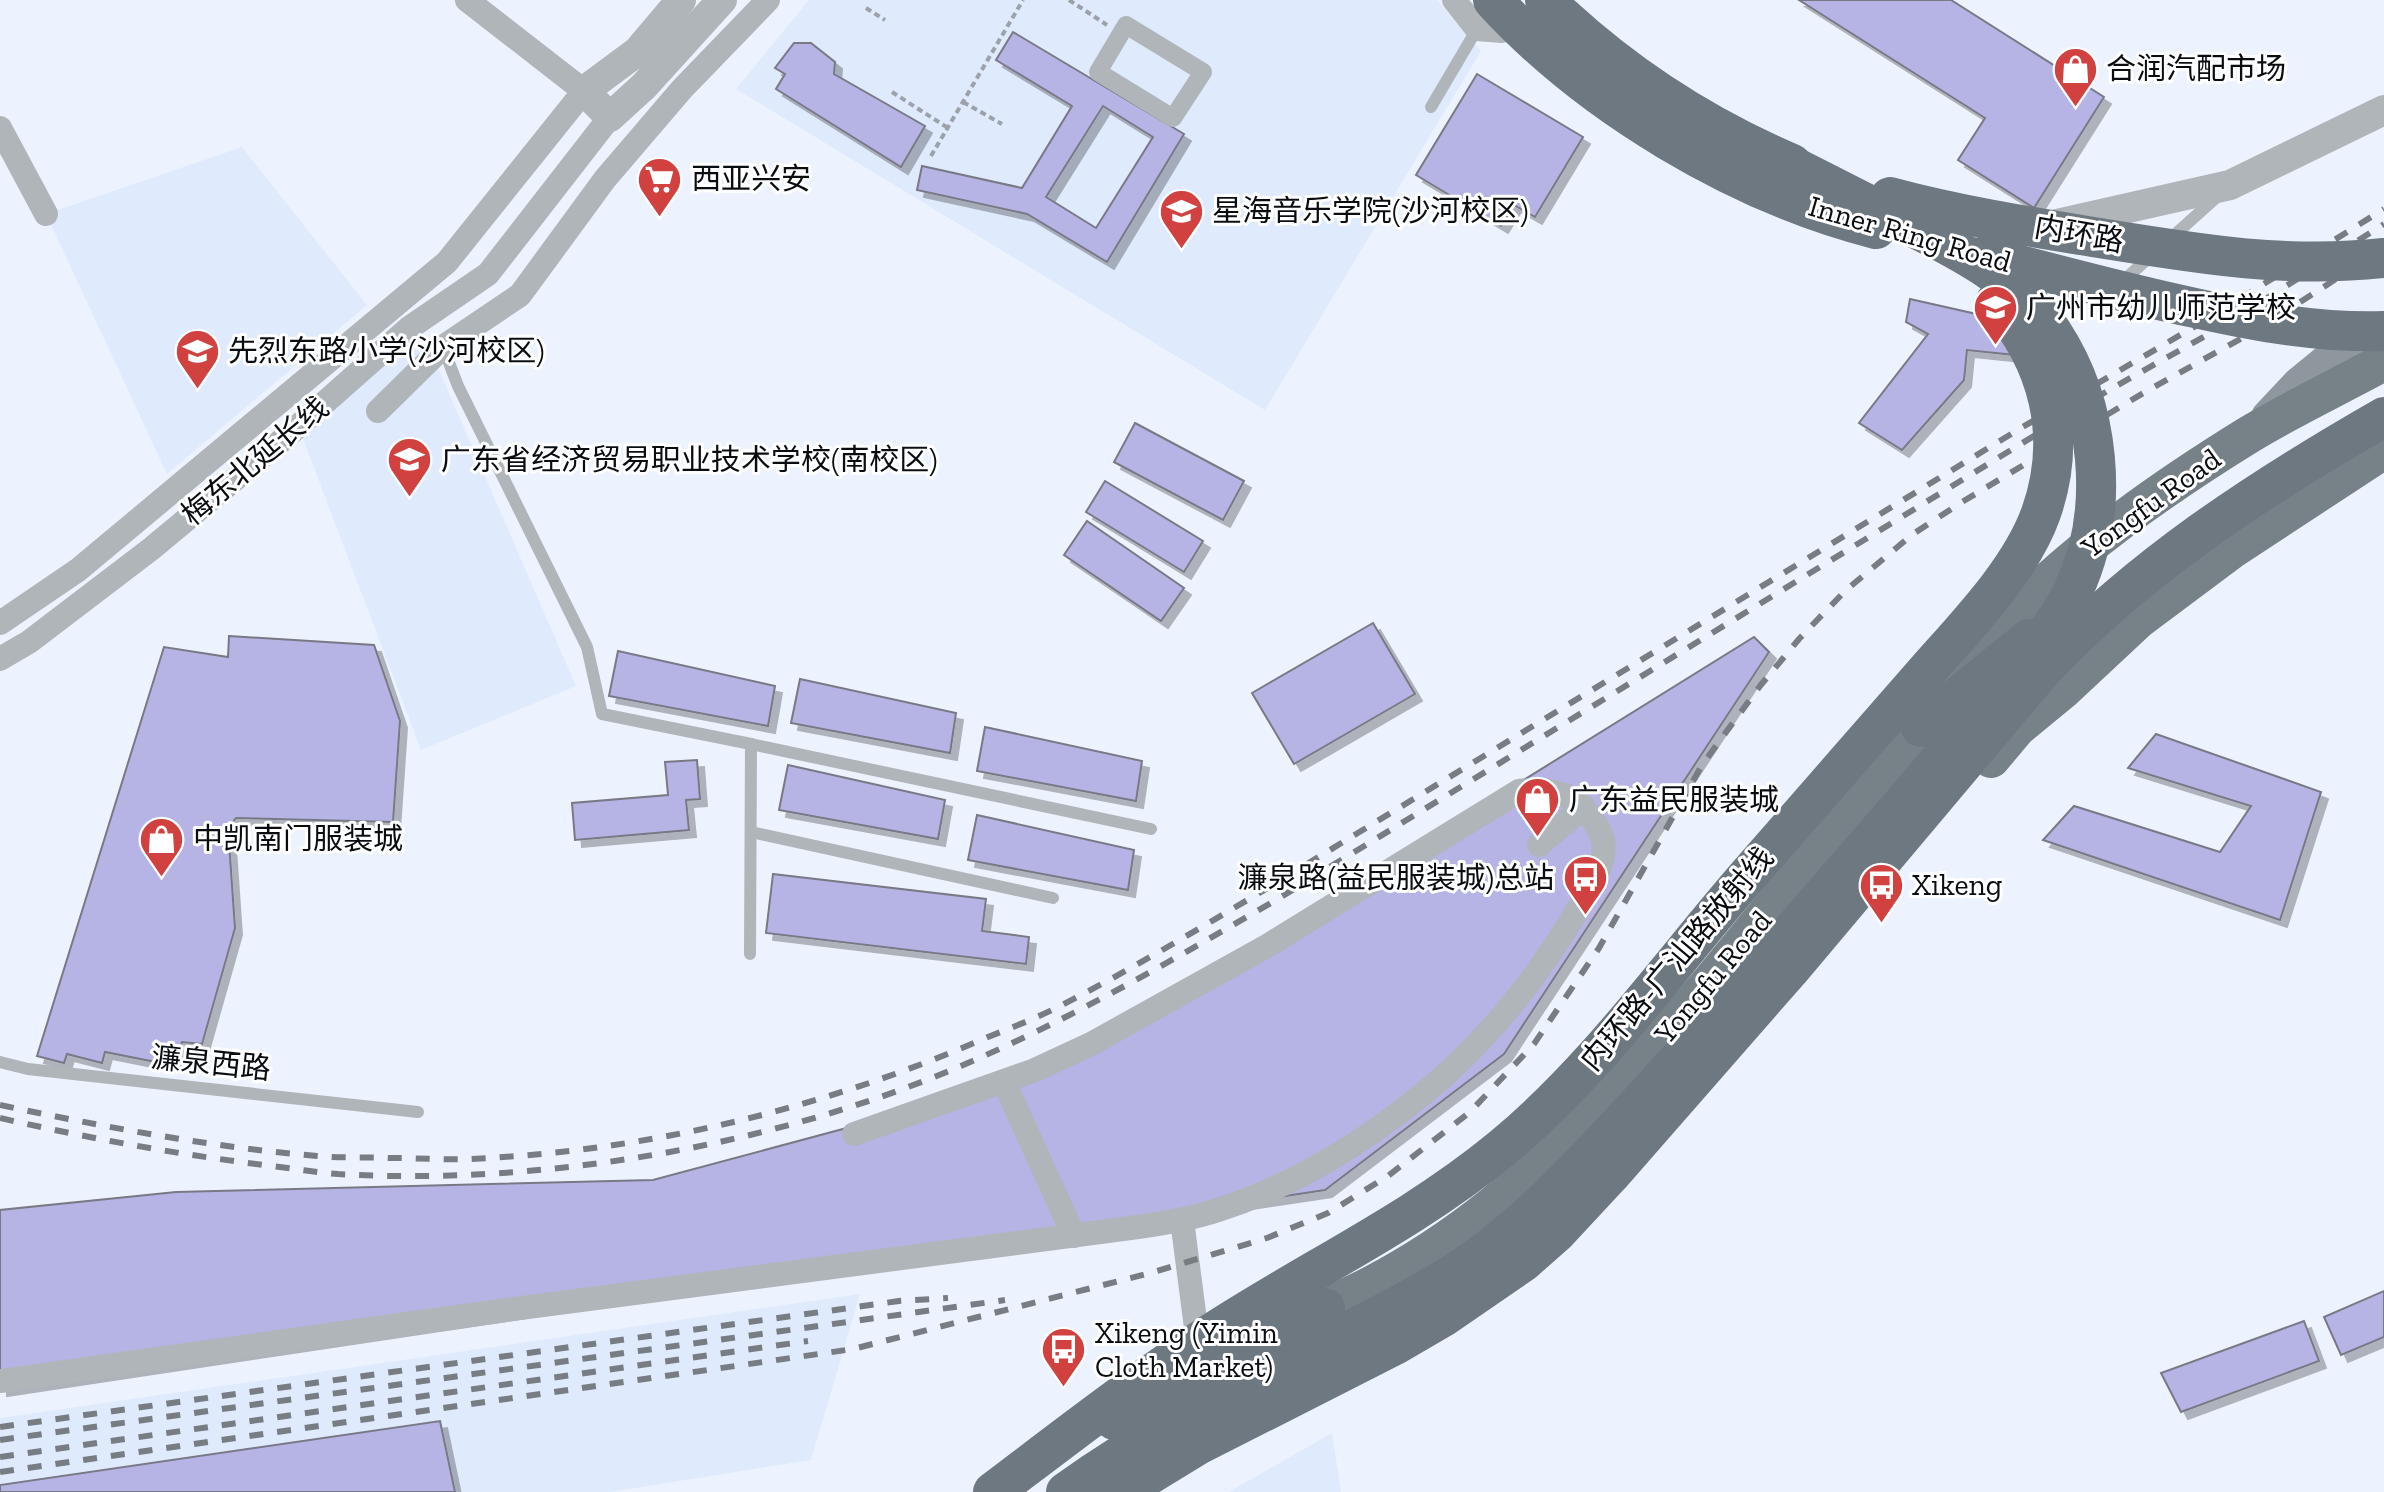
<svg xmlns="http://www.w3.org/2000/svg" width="2384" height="1492" viewBox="0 0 2384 1492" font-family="'Zilla Slab','Noto Sans SC',serif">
	<defs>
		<filter id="shadow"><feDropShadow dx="7" dy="7" stdDeviation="0" flood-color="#0004"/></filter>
	</defs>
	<rect width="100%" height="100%" fill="#edf3fe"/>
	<g fill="#dfeafd">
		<polygon points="809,0 1437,0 1481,51 1265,410 736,89"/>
		<polygon points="242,147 367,305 167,474 46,214"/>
		<polygon points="422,331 576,686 421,750 300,431"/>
		<polygon points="860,1294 811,1460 610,1492 0,1492 0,1418"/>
		<polygon points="1332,1433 1341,1492 1229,1492"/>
	</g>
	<g fill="#b6b4e4" stroke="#797986" stroke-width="2" fill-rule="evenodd" filter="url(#shadow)">
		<polygon points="1799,0 1951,0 2104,97 2034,208 1958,160 1985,118"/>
		<path d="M1013 32 1184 134 1107 262 1027 214 917 190 922 166 1022 188 1072 106 996 60ZM1103 106 1153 137 1096 228 1046 197Z"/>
		<polygon points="794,43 811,43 835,62 834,74 925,126 901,167 776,89 785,74 775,68"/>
		<polygon points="1477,74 1583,137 1535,217 1514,205 1501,226 1416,175"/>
		<polygon points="1910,299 1994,318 2015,355 1967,350 1964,380 1902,450 1859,423 1928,334 1906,322"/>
		<polygon points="1135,423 1244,481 1223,520 1114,462"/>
		<polygon points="1105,481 1203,541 1184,572 1086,512"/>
		<polygon points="1087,521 1184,588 1161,621 1064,555"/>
		<polygon points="1373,623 1415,694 1294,764 1252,693"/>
		<polygon points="229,636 374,645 400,721 393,822 236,818 228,828 235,928 202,1044 182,1042 176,1066 105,1052 102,1063 67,1054 64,1063 37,1056 164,647 228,657"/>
		<polygon points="1754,637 1769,652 1504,1054 1325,1190 0,1389 0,1210 176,1192 653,1180 854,1126 1129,1025"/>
		<polygon points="618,651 775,686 768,726 609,696"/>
		<polygon points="800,679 956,713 950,753 791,723"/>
		<polygon points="985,727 1142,761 1136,801 977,771"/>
		<polygon points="2156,734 2321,792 2280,920 2043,840 2074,806 2220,852 2251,806 2128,768"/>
		<polygon points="697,760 700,799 686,800 689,830 575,840 572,803 668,795 665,762"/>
		<polygon points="788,765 945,800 938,839 779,810"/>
		<polygon points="977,815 1134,850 1128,890 968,860"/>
		<polygon points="773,874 986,899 982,931 1029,937 1026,964 766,933"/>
		<polygon points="2384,1291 2384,1337 2341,1355 2324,1317"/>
		<polygon points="2304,1321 2319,1361 2181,1412 2161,1373"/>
		<polygon points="440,1421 455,1492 0,1492 0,1485"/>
	</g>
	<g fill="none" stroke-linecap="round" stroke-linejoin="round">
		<g stroke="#9da2aa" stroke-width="4" stroke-dasharray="6 4" stroke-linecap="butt">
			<polyline points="1069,0 1107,25"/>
			<polyline points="866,8 885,20"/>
			<polyline points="892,92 948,128"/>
			<polyline points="963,102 1002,124"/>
			<polyline points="931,156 1023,0"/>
		</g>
		<g stroke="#afb5b9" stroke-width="12">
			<polyline points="1431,107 1477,29"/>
			<polyline points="2170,239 2219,195"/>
			<polyline points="2122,282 2153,254"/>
			<polyline points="443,347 458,386 587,647 602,714 751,744 750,954"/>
			<polyline points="751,744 1151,829"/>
			<polyline points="751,832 1053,898"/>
			<polyline points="0,1062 28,1069 418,1112"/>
		</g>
		<polygon stroke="#afb5b9" stroke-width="18" points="1126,25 1203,72 1173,118 1098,72"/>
		<g stroke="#afb5b9" stroke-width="24">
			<polyline points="1454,0 1477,29 1502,31"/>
			<polyline points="0,128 46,214"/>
			<polyline points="378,411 443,347 520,295 605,179 682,89 768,0"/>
			<polyline points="0,623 78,570 447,262 584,91 467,0"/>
			<polyline points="0,659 29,642 151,549 287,436 409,328 488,274 610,117"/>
			<polyline points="1539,845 1584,807"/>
			<polyline points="1004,1082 1074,1236"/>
			<polyline points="1182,1220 1198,1343"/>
			<path d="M0 1381 506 1310 1123 1229C1155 1225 1188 1220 1218 1210 1293 1186 1363 1143 1423 1094 1484 1044 1535 981 1575 914 1586 895 1600 875 1603 854 1606 839 1598 827 1589 815 1573 791 1546 788 1519 791L1267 946 1091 1044 1035 1070 854 1134"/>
		</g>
		<g stroke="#afb5b9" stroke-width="30">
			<polyline points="681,0 638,51 584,91 610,117 644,86 722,0"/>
			<polyline points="1935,233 1991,239 2230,185 2384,110"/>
		</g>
		<polyline stroke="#8e979d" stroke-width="34" points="2268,417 2299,384 2332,357 2384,328"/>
		<g stroke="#778188" stroke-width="38">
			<polyline points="1991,759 2017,728 2063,690 2138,620 2233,549 2384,450"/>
			<path d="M1294 1317C1338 1304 1376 1284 1415 1260 1534 1187 1621 1086 1711 981L2009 618C2080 546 2164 487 2250 434 2293 408 2340 386 2384 362"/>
		</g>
		<g stroke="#6d7880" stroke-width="40">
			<polyline points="1921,727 2029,639"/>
			<polyline points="1114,1420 1251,1342 1325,1308"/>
			<path d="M1121 1492 1198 1445 1395 1345 1443 1317 1523 1262 1557 1232 1610 1175 1792 967 2042 670C2140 566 2260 488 2384 417"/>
		</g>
		<g stroke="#787c83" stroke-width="6" stroke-dasharray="14 14" stroke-linecap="butt">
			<path d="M0 1105C105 1127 210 1147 317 1156 341 1158 366 1157 390 1158 417 1158 444 1160 470 1159 649 1151 825 1108 988 1037 1011 1028 1034 1019 1056 1008 1129 971 1200 928 1271 886L2021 428 2206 320 2384 209"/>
			<path d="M0 1118C88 1138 175 1154 264 1165 289 1168 313 1172 338 1174 542 1186 773 1146 961 1066 1071 1019 1173 960 1276 900L2109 390 2223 326 2384 224"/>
			<polyline points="0,1427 899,1301 948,1298"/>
			<polyline points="0,1440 1005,1300"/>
			<polyline points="0,1457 808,1341"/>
			<polyline points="0,1472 853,1349 1154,1272 1267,1238 1328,1213 1388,1176 1470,1112 1534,1044 1599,948 1702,765 1760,686 1799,639 1845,591 1913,534 1962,502 2145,392 2260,328 2384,248"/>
		</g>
		<g stroke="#6d7880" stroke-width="40">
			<path d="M1493 0C1589 105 1738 194 1876 229"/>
			<path d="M1545 0C1616 69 1701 125 1792 164"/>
			<path d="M1890 197C1957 215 2025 226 2093 237 2193 253 2283 269 2384 258"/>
			<path d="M1985 256C2055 274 2124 293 2195 308 2258 322 2319 333 2384 331"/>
			<path d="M993 1492C1067 1436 1140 1379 1218 1329 1313 1268 1415 1220 1502 1148 1600 1067 1673 960 1756 866 1812 802 1867 739 1923 675 1964 628 2020 572 2041 513 2068 436 2049 362 1996 301"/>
			<path d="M1066 1492C1142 1438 1224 1394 1307 1352 1360 1325 1414 1300 1464 1267 1532 1221 1589 1157 1645 1097 1732 1002 1816 903 1901 806 1937 763 1974 721 2010 677 2033 650 2059 622 2074 589 2111 509 2100 405 2052 332 2015 275 1952 247 1893 217 1852 196 1811 175 1769 154"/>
		</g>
	</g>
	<defs>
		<symbol id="shop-pin" viewBox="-11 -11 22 30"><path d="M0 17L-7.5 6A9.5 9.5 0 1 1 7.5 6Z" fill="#d04140" stroke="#fff"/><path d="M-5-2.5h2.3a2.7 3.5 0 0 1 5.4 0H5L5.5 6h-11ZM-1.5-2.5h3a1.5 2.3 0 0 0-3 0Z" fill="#fff"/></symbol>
		<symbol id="supermarket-pin" viewBox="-11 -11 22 30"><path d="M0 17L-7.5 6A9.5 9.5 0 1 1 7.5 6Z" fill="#d04140" stroke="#fff"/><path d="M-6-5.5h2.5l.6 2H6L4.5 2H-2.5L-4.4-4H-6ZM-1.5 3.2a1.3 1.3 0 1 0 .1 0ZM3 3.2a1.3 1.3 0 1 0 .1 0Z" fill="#fff"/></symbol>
		<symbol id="university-pin" viewBox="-11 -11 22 30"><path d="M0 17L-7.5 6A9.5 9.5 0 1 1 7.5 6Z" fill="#d04140" stroke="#fff"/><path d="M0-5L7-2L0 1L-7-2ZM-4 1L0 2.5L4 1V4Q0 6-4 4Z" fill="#fff"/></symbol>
		<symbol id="school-pin" viewBox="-11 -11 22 30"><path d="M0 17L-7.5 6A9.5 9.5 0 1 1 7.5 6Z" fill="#d04140" stroke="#fff"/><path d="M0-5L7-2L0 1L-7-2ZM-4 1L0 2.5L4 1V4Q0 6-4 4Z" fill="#fff"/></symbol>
		<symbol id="bus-pin" viewBox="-11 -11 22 30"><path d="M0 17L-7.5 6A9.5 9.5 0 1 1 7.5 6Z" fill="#d04140" stroke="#fff"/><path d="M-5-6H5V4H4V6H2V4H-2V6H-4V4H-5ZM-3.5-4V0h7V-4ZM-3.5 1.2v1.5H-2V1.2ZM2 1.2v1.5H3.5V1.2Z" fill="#fff"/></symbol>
	</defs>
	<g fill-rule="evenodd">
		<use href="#shop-pin" x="2050" y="44" width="51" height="69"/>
		<use href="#supermarket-pin" x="634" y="154" width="51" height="69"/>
		<use href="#university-pin" x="1156" y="186" width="51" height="69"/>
		<use href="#university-pin" x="1970" y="282" width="51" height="69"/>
		<use href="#school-pin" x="172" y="326" width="51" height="69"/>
		<use href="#school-pin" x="384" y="434" width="51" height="69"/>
		<use href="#shop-pin" x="1512" y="774" width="51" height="69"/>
		<use href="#shop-pin" x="136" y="814" width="51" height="69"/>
		<use href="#bus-pin" x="1560" y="852" width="51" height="69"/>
		<use href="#bus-pin" x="1856" y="860" width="51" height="69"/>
		<use href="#bus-pin" x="1038" y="1324" width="51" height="69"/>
	</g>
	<g text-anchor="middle" stroke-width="6" stroke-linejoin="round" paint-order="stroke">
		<g font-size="30" fill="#090c10" stroke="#fff" text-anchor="start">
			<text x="2106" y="79">合润汽配市场</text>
			<text x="691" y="189">西亚兴安</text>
			<text x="1212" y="221">星海音乐学院(沙河校区)</text>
			<text x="2026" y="318">广州市幼儿师范学校</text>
			<text x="228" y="361">先烈东路小学(沙河校区)</text>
			<text x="441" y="470">广东省经济贸易职业技术学校(南校区)</text>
			<text x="1569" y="810">广东益民服装城</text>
			<text x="193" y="849">中凯南门服装城</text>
			<text x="1554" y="888" text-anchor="end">濂泉路(益民服装城)总站</text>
			<text x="1912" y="895">Xikeng</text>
			<text x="1095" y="1343">Xikeng (Yimin<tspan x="1095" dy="34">Cloth Market)</tspan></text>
		</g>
		<g font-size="30" fill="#090c10" stroke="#fff">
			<text transform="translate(1910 234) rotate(16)" y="10">Inner Ring Road</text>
			<text transform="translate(2079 234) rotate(10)" y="10">内环路</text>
			<text transform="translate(255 461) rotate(-40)" y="10">梅东北延长线</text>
			<text transform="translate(2151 503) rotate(-36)" y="10">Yongfu Road</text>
			<text transform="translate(1677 959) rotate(-50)" y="10">内环路-广汕路放射线</text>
			<text transform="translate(1713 977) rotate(-50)" y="10">Yongfu Road</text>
			<text transform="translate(211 1063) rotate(6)" y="10">濂泉西路</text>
		</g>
	</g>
</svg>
